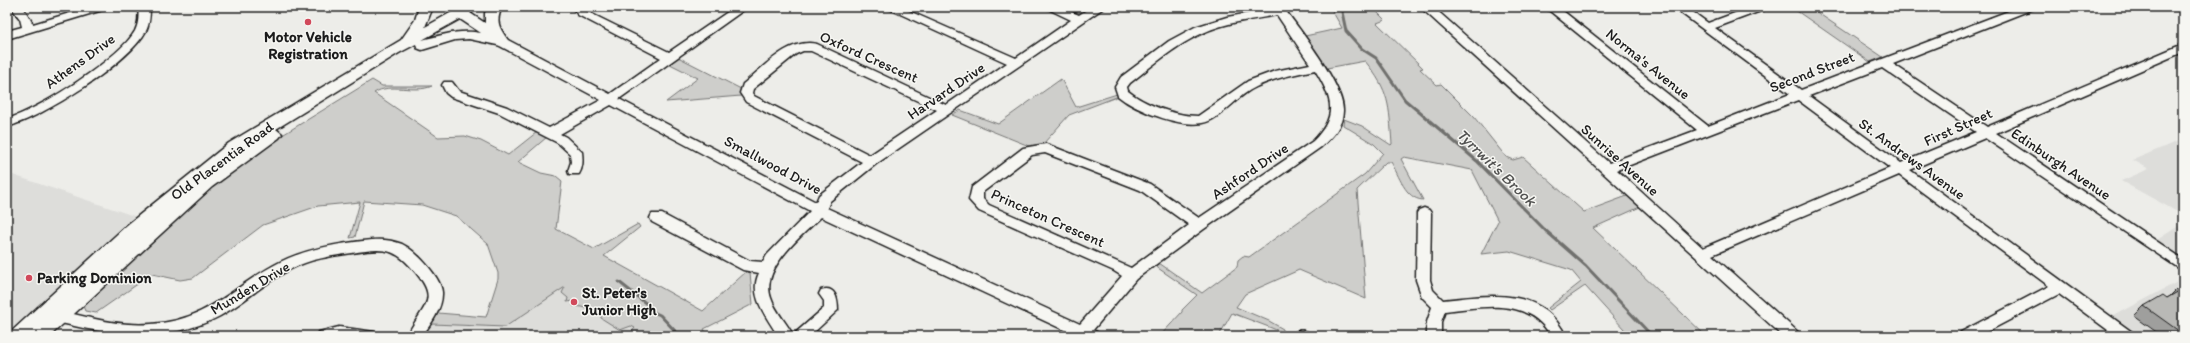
<svg xmlns="http://www.w3.org/2000/svg" width="2190" height="343" viewBox="0 0 2190 343" font-family="Itim,sans-serif">
	<rect width="100%" height="100%" fill="#edede9"/>
	<filter id="ink" filterUnits="userSpaceOnUse"><feTurbulence type="fractalNoise" baseFrequency=".025" numOctaves="2"/><feDisplacementMap in="SourceGraphic" scale="8" xChannelSelector="R" yChannelSelector="G"/><feConvolveMatrix kernelMatrix="1 2 1 2 8 2 1 2 1" color-interpolation-filters="sRGB"/></filter>
	<g filter="url(#ink)">
		<g fill="#ddddda">
			<polygon points="2183,139 2183,215 2121,181 2149,169 2133,160"/>
			<polygon points="7,173 134,216 7,335"/>
			<polygon points="2183,223 2183,261 2154,242"/>
			<polygon points="2183,279 2183,336 2138,336 2112,317"/>
			<polygon points="574,280 656,336 424,336 432,324 505,327"/>
		</g>
		<g fill="#cececb" stroke="#757574">
			<path d="M1330 7H1372L1385 20 1377 23 1423 68 1420 69 1437 85 1441 84 1474 117 1506 157 1513 160 1523 157 1584 212 1627 196 1640 207 1593 228 1706 336H1627L1624 329 1585 286 1550 310 1548 308 1581 282 1571 270 1509 251 1481 254 1498 221 1472 170 1404 157 1401 159 1423 200C1405 199 1399 175 1391 162H1386L1357 190 1366 299 1299 270 1245 294 1236 307 1269 321 1283 329 1282 332 1232 313 1220 334V336H1160L1182 312V310L1197 295 1155 266 1159 263 1202 293 1237 267 1238 260 1243 256 1249 257 1365 174 1383 153 1374 144 1343 125 1344 119 1362 126 1391 145 1392 144C1389 105 1390 92 1365 61L1327 68 1305 36 1342 28Z"/>
			<polygon points="1791,7 1809,7 1883,57 1870,62"/>
			<polygon points="678,57 741,89 741,96 666,102 698,78 668,63"/>
			<polygon points="1061,79 1076,107 1117,94 1119,96 1069,115 1043,144 1029,146 952,115 960,110 998,124"/>
			<path d="M372 80 382 86H432C415 94 390 82 374 93L438 137 465 136 481 141 508 155 537 132 547 137 518 162 541 173 556 176 562 181 556 229 594 249 638 224 640 227 604 256 703 311 747 271 750 273 753 304 704 329 708 336H628L635 328 631 326 620 330 601 318V313L597 310C590 310 582 306 573 306L574 301 567 302 568 298 562 293 565 287 505 327 432 324 438 313 486 317 498 279V273L488 244 456 216 422 205 364 201 355 237 350 238 360 202 318 206 263 225 193 278 180 280 152 274 96 313 85 311 83 306 181 210 271 142Z"/>
		</g>
		<g fill="none" stroke-linecap="round" stroke-linejoin="round">
			<g stroke="#6f6f6d" stroke-width="3">
				<polyline points="1345,7 1342,12 1346,31 1362,49 1376,58 1405,100 1477,161 1545,230 1586,266 1652,336"/>
				<polyline points="619,282 648,305 651,311 660,315 676,332 684,336"/>
			</g>
			<defs>
				<g id="minor">
					<polygon points="11,7 23,7 33,24 90,7 108,7 106,9 7,39 7,31 22,27 20,19"/>
					<path d="M138 7H150C150 15 150 23 146 31 128 64 43 117 7 127V119C37 111 120 58 135 31 139 23 139 15 138 7Z"/>
					<polygon points="441,7 457,7 467,13 461,16"/>
					<path d="M572 7H584L586 11 669 52 735 7H748L619 99 816 202 819 195 862 162 746 102 740 93 743 84C763 68 789 37 817 44L946 105 1007 63 885 7H900L1016 58 1071 20 1044 7H1060L1079 15 1091 7H1105L876 164 830 201 827 208 1080 324 1122 276 1114 271 979 211 969 200 972 187 1023 148 1046 144 1150 184 1199 218 1313 141C1338 116 1333 99 1315 70 1295 74 1274 78 1256 87 1238 95 1227 113 1209 121 1187 131 1136 111 1118 96L1115 87 1121 77 1169 41 1195 27 1227 17 1273 9 1271 7H1283C1299 29 1344 85 1343 111 1343 126 1332 137 1321 147L1204 229 1136 279 1093 330 1097 332 1099 336H1077L821 217C802 236 760 268 771 298 775 311 787 323 793 335L824 308V301L819 294 821 290C835 285 838 299 838 310L810 336H778C767 317 748 296 759 273L743 270 652 222 650 218 652 214H662L750 261 763 262 767 255 810 211 611 105 560 134 566 137 582 152C583 161 583 167 579 174H569L568 171 571 162 570 154 558 143 499 113 451 97 446 93 442 85 444 82H452L459 91 507 107 549 128 601 100 498 45 496 42 498 39H506L610 94 661 58 578 15ZM1277 15 1310 64 1275 71 1248 81 1198 116C1176 116 1145 105 1128 91L1127 87 1130 83C1153 65 1176 45 1203 33 1226 22 1252 20 1277 15ZM803 51H811L937 110 870 155 754 96 752 93 753 89 796 54ZM1045 153 1140 190 1189 225 1131 268 989 205 983 199V192L1032 155Z"/>
					<path d="M1420 7H1433L1609 163 1697 130 1545 7H1558L1708 126 1790 94 1673 7H1686L1708 23 1751 7H1768L1766 9 1715 28 1801 90 2019 7H2035L2033 9 1893 64 1987 127 2183 44V52L1996 133 2183 259V271L1985 138 1910 170 2132 332 2134 336H2116L2059 294 1979 336H1959L1961 332 2049 286 1899 175 1712 255 1798 332 1800 336H1783ZM1882 68 1976 132 1901 163 1809 96ZM1798 100 1890 168 1703 248 1617 170Z"/>
					<path d="M1424 208 1429 210 1431 213 1430 280 1433 290 1443 300C1490 295 1541 286 1566 336H1551C1528 297 1484 307 1445 311L1441 322V336H1427V322L1432 307 1422 297 1416 280 1417 213 1419 210Z"/>
					<path d="M372 240C382 239 392 240 402 244 415 250 441 277 442 292 443 308 431 324 422 336H407C424 303 442 300 410 266 392 246 377 249 352 253 331 256 310 259 291 269 265 282 245 302 220 316 207 323 192 328 178 331 134 342 94 330 52 321L47 319 45 315 47 311 52 309C84 316 117 327 151 324 211 320 232 286 280 262 308 248 341 243 372 240Z"/>
					<polygon points="339,327 374,332 376,336 317,336 319,332"/>
					<polygon points="1301,330 1307,332 1309,336 1294,336 1296,332"/>
				</g>
				<path id="major" d="M419 7H433L425 27 461 7H478L470 13 485 23V13L488 7H502C494 24 501 29 509 42L507 45 502 46 469 39 455 40 422 50 417 48 416 44 399 53 276 129 282 134 279 138 212 187 50 336H9L12 331 127 225 229 143 401 40 415 20ZM460 19 481 33C460 29 442 35 422 40Z"/>
			</defs>
			<use href="#minor" stroke="#1c1c1c" stroke-width="3"/>
			<use href="#major" stroke="#1c1c1c" stroke-width="3"/>
			<use href="#minor" fill="#f6f6f2" fill-rule="evenodd"/>
			<use href="#major" fill="#f6f6f2" fill-rule="evenodd"/>
		</g>
		<polygon fill="#9f9f9d" stroke="#1c1c1c" points="2183,285 2183,336 2162,336 2134,316 2144,306 2169,297 2178,288"/>
		<polygon fill="#b9b9b6" stroke="#1c1c1c" points="2183,285 2183,334 2144,306 2163,295 2167,298 2181,290 2178,288"/>
	</g>
	<g fill="#d1495b" stroke="#f6f6f2" stroke-width="1.5">
		<circle cx="308" cy="22" r="4"/>
		<circle cx="29" cy="278" r="4"/>
		<circle cx="574" cy="302" r="4"/>
	</g>
	<g text-anchor="middle" stroke-width="3" stroke-linejoin="round" paint-order="stroke">
		<g font-size="15" font-weight="bold" fill="#1c1c1c" stroke="#f6f6f2" text-anchor="start">
			<text x="308" y="42" text-anchor="middle">Motor Vehicle<tspan x="308" dy="17">Registration</tspan></text>
			<text x="37" y="283">Parking Dominion</text>
			<text x="582" y="298">St. Peter's<tspan x="582" dy="17">Junior High</tspan></text>
		</g>
		<g font-size="15" fill="#1c1c1c" stroke="#f6f6f2">
			<text transform="translate(869 57) rotate(24)" y="5">Oxford Crescent</text>
			<text transform="translate(80 61) rotate(-36)" y="5">Athens Drive</text>
			<text transform="translate(1648 64) rotate(39)" y="5">Norma's Avenue</text>
			<text transform="translate(1812 72) rotate(-21)" y="5">Second Street</text>
			<text transform="translate(946 91) rotate(-34)" y="5">Harvard Drive</text>
			<text transform="translate(1958 127) rotate(-24)" y="5">First Street</text>
			<text transform="translate(1912 159) rotate(36)" y="5">St. Andrews Avenue</text>
			<text transform="translate(1620 160) rotate(42)" y="5">Sunrise Avenue</text>
			<text transform="translate(222 161) rotate(-36)" y="5">Old Placentia Road</text>
			<text transform="translate(2061 164) rotate(34)" y="5">Edinburgh Avenue</text>
			<text transform="translate(773 165) rotate(28)" y="5">Smallwood Drive</text>
			<text transform="translate(1250 171) rotate(-34)" y="5">Ashford Drive</text>
			<text transform="translate(1048 218) rotate(24)" y="5">Princeton Crescent</text>
			<text transform="translate(250 288) rotate(-31)" y="5">Munden Drive</text>
		</g>
		<g font-size="16" font-style="italic" fill="#535352" stroke="#f6f6f2">
			<text transform="translate(1497 167) rotate(44)" y="6">Tyrrwit's Brook</text>
		</g>
	</g>
	<rect width="2190" height="343" fill="none" stroke="#f6f6f2" stroke-width="24"/>
	<rect x="12" y="12" width="2166" height="319" fill="none" stroke="#1c1c1c" stroke-width="1.5" filter="url(#ink)"/>
</svg>
